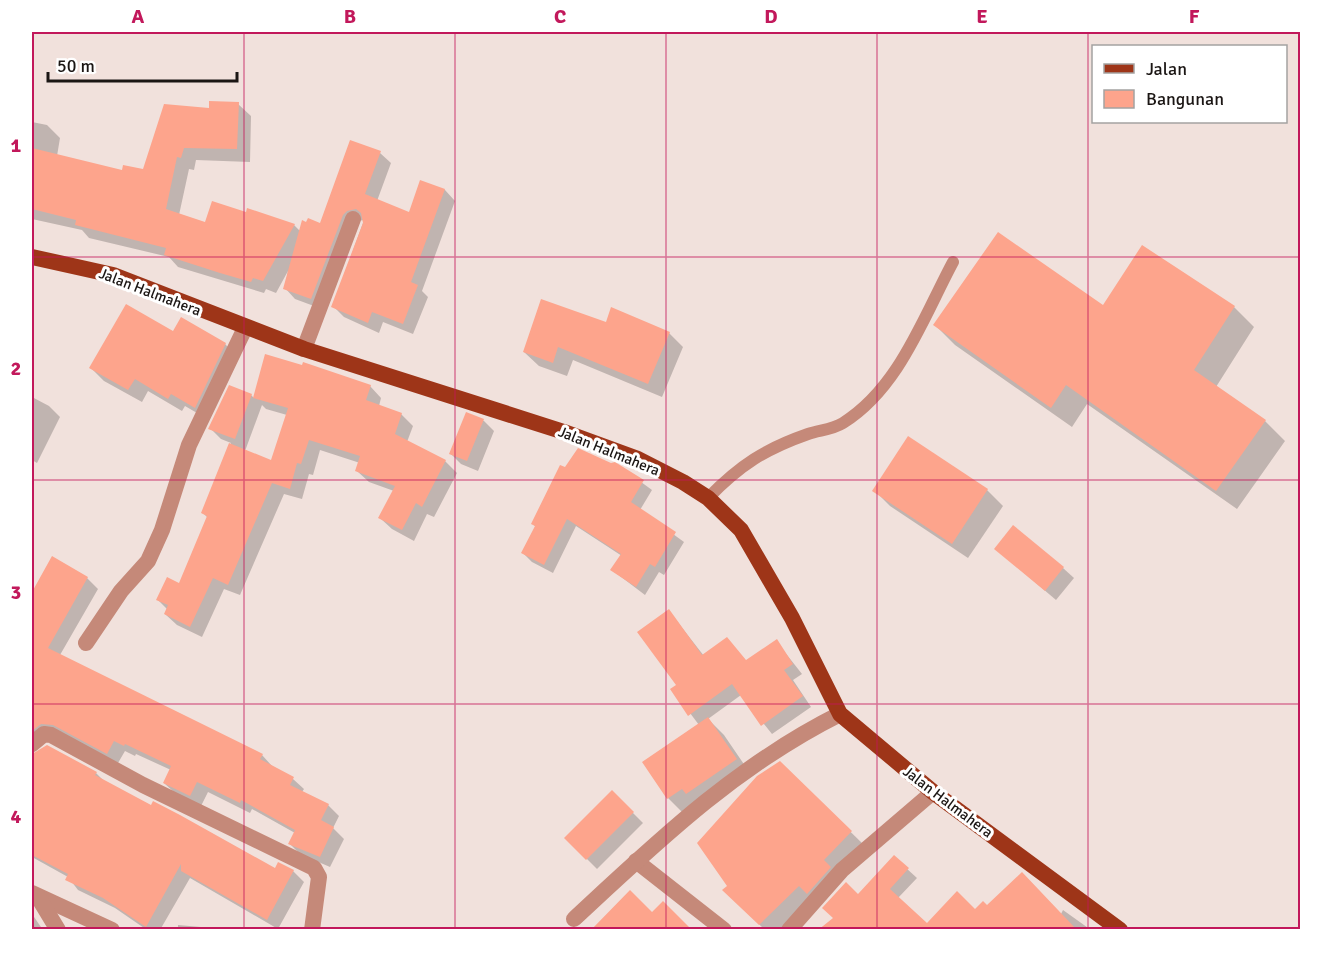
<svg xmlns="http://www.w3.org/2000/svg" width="1332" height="961" viewBox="0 0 1332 961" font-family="Signika,sans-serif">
	<rect width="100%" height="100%" fill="#f1e1dc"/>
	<g fill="#0003" fill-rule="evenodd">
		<polygon points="238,104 251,116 250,162 196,160 194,170 189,169 179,215 206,224 247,213 248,210 294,225 300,231 321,225 380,153 391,163 377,201 410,214 421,182 445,190 455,201 422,291 428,297 413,334 383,322 379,333 344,317 333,306 364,220 358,221 322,309 295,299 285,288 288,271 276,293 266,289 264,293 178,267 169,257 89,238 82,230 32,219 32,122 47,125 60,138 57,156 123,172 144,171 210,110"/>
		<polygon points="1143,247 1234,307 1254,327 1216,387 1265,421 1285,441 1237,509 1087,404 1072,427 955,345 935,325 1103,307"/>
		<polygon points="606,324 669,333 683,347 662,397 573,360 567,376 539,366 524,352"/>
		<polygon points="174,333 225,344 238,357 209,420 185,406 182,411 148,391 142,402 104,381 91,368"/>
		<path d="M370 386 381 398 379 406 401 414 413 426 407 442 445 461 457 473 434 517 427 514 414 541 392 529 380 518 394 491 369 482 357 471 360 463 320 450 313 475 309 474 302 499 284 494 240 595 224 589 202 637 177 625 165 614 167 609 158 600 180 585 208 518 203 513 231 443 221 439 210 428 251 395 254 398ZM262 405 266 409 287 415 272 462 245 451Z"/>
		<polygon points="32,397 49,406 60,417 37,463 32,460"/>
		<polygon points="467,414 484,421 494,431 478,471 461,464 450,453"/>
		<polygon points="615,463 652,490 640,510 684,542 664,575 659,572 645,595 612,570 622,556 576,526 553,573 532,562 523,553 536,527 533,524 565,469"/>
		<polygon points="874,490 987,490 1003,506 968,558 890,506"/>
		<polygon points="996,549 1063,568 1074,578 1056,600"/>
		<polygon points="52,558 87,578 98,589 60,655 262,755 272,766 293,779 304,789 302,792 328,805 339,816 333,828 344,839 330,867 300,854 289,843 295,833 252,809 250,813 208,792 201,806 175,793 164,783 171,770 136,754 135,756 125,751 118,763 49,736 32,752 32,755 48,747 96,773 105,782 276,870 279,864 293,871 304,882 278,929 190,878 160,930 147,930 115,908 78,890 68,877 32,857 32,595"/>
		<polygon points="669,611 704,656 747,661 776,641 802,674 793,680 811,707 772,734 741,695 708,719 724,735 752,776 684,814 668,798 699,725 672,689 678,685"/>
		<polygon points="780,763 864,845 781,930 765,930 737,903 729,886"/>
		<polygon points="612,792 643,823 597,869 566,838"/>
		<polygon points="894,857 917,878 898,898 927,925 987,907 1061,914 1063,910 1091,930 821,930 858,896"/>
		<polygon points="32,914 43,930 32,930"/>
		<polygon points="178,925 235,930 178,930"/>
	</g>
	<g fill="#fda48c">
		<polygon points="209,101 239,102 237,149 184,148 181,158 177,157 166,209 205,222 212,201 246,212 247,208 295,224 263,281 253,278 251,282 220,273 164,255 166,248 75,225 76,220 32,209 32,148 122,170 123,165 143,169 164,104 209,108"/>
		<polygon points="350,140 381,151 365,194 409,212 420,180 445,189 411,282 418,285 403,324 372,312 368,323 331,307 363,223 361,213 356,209 347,211 343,215 311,299 283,289 302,220 306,222 308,218 320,223"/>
		<polygon points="998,232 1103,305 1142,245 1235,306 1194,370 1266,420 1216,491 1066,385 1051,408 933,325"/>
		<polygon points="541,299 606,322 611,307 670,332 648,384 558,347 553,363 523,352"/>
		<polygon points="126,304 173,331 181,317 226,343 195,408 171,394 168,399 135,379 128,390 89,368"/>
		<polygon points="265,354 302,365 303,362 371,385 366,400 402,413 395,434 446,460 422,507 416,503 402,530 378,518 395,486 355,471 360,456 309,440 301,464 297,463 290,489 272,483 228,585 213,578 190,627 164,614 168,605 156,600 167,577 179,583 207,516 201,513 229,443 271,460 288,408 253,398"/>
		<polygon points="229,385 252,394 235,439 208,429"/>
		<polygon points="466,412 484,419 467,461 449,454"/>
		<polygon points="908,436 988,489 952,544 872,491"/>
		<polygon points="578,448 611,463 615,462 644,480 631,502 676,532 655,567 650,564 636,587 610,570 621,554 567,519 544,565 521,553 535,526 531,524 560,465 565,467"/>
		<polygon points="1013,525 1064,567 1045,591 994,549"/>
		<polygon points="52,556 88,577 48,648 263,754 260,759 294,777 290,785 329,804 321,820 334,827 320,857 288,844 295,830 241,800 240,803 197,782 190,796 163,783 171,766 125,744 124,746 114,741 107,754 53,725 41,724 32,731 32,592"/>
		<polygon points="669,609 702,655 727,637 746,660 777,639 793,664 784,670 803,696 761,726 732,684 688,716 670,689 676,685 637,632"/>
		<polygon points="708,717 737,759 686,794 682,789 667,799 642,762"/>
		<polygon points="47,745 97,772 95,775 151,805 153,801 180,815 275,868 278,862 294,870 267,920 181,871 181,864 146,927 103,898 65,880 68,874 32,855 32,754"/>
		<polygon points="780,761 852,831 824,860 831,867 807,894 799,886 759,925 722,890 727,886 697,843 757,776"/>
		<polygon points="612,790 634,812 586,860 564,838"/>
		<polygon points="894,855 909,868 890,889 927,923 957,891 975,909 983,901 987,905 1022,872 1077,930 818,930 833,918 822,908 846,882 858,894"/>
		<polygon points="630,890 652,912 663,901 692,930 591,930"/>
	</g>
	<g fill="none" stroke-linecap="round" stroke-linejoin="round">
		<path stroke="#c58979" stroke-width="12" d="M708 498C740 465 765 449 808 434 819 430 832 430 843 423 899 388 923 318 953 262"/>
		<g stroke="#c58979" stroke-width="16">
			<polyline points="304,349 353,219"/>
			<polyline points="86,643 121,591 148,561 162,530 189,445 245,328"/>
			<polyline points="32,744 44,734 51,735 143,785 314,868 319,877 312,930"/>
			<polyline points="636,861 724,930"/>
			<polyline points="32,893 112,930"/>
			<polyline points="38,897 58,930"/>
			<path d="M574 919C658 841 736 766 840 714"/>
			<polyline points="789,930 842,870 933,792"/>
		</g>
		<polyline stroke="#9e3518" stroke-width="16" points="32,257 113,275 304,349 564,432 638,459 683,482 708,498 741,530 792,618 840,714 933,792 1120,930"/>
	</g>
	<path fill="none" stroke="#c2185b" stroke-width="1.5" stroke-opacity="0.55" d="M244 32V930M455 32V930M666 32V930M877 32V930M1088 32V930M32 257H1300M32 480H1300M32 704H1300"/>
	<g text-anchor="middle" stroke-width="6" stroke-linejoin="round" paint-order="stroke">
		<g font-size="15" fill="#1b1614" stroke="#fff">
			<text transform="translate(150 292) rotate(21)" y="5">Jalan Halmahera</text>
			<text transform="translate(609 451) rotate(22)" y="5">Jalan Halmahera</text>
			<text transform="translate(948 802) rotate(37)" y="5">Jalan Halmahera</text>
		</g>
	</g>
	<rect width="1332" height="961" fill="none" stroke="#ffffff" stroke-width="66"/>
	<rect x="1092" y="45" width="195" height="78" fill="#ffffff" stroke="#a4a2a1" stroke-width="1.5"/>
	<rect x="1104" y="64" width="30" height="9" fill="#9e3518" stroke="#a4a2a1" stroke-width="1.5"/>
	<text x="1146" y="75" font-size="18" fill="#1b1614">Jalan</text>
	<rect x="1104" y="90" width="30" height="18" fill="#fda48c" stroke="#a4a2a1" stroke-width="1.5"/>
	<text x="1146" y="105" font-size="18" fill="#1b1614">Bangunan</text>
	<path d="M48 72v9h189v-9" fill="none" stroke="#1b1614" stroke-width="3"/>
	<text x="57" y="72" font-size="18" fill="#1b1614" stroke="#ffffff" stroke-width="4.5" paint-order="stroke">50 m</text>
	<rect x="33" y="33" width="1266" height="895" fill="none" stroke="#c2185b" stroke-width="2"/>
	<g font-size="20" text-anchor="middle" font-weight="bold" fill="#c2185b">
		<text x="138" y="23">A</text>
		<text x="350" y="23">B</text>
		<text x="560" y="23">C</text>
		<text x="771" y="23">D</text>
		<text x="982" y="23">E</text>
		<text x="1194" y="23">F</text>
		<text x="16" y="152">1</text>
		<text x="16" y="375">2</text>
		<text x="16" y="599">3</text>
		<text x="16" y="823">4</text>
	</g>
</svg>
